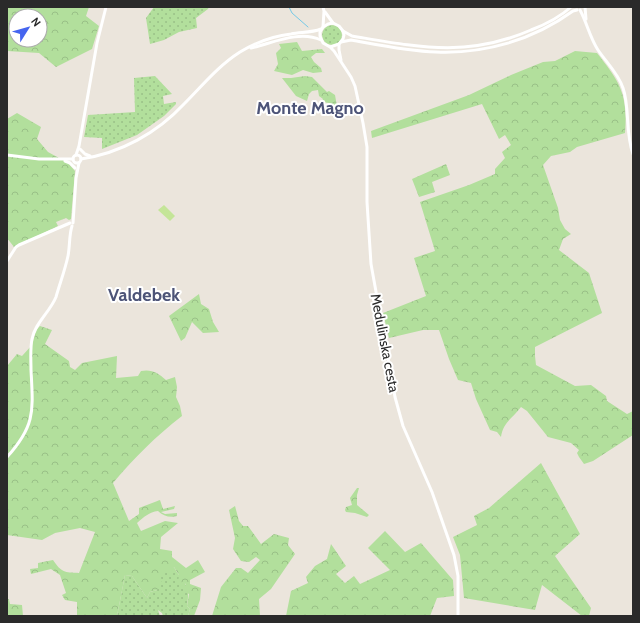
<svg xmlns="http://www.w3.org/2000/svg" width="640" height="623" viewBox="0 0 640 623" font-family="Cabin,sans-serif">
	<defs>
		<pattern id="grass-dots" width="8" height="8" patternUnits="userSpaceOnUse"><rect width="8" height="8" fill="#b2df9c"/><path d="M2 2h.1M6 6h.1" fill="none" stroke="#99c087" stroke-width="1.8" stroke-linecap="round"/></pattern>
		<pattern id="forest-crowns" width="20" height="18" patternUnits="userSpaceOnUse"><rect width="20" height="18" fill="#b2df9c"/><path d="M2 6a3 3 0 1 1 6 0M12 15a3 3 0 1 1 6 0" fill="none" stroke="#99c087"/></pattern>
	</defs>
	<rect width="100%" height="100%" fill="#ebe5dc"/>
	<g fill="url(#grass-dots)">
		<polygon points="154,7 209,7 208,9 196,18 197,28 179,32 164,40 150,44 146,18"/>
		<circle cx="332" cy="35" r="10"/>
		<polygon points="155,76 172,94 163,96 164,104 176,102 176,104 164,116 137,135 102,149 102,138 84,137 88,115 135,112 134,78"/>
		<path d="M174 567C184 585 191 583 187 606L190 609 188 616H163L162 613 158 610 160 616H117L125 575 132 576 147 598 150 592 157 590 160 573Z"/>
	</g>
	<g fill="url(#forest-crowns)" fill-rule="evenodd">
		<path d="M7 7H89L86 16 99 26 92 49 56 67 39 53 7 51ZM16 16H40V40H16Z"/>
		<polygon points="297,42 302,51 322,49 325,53 316,53 311,57 314,62 321,68 322,72 313,73 303,70 292,75 274,71 278,64 276,53 281,48 279,44"/>
		<path d="M575 51 597 53C620 82 628 94 625 133L577 147 570 152 551 156 543 165 558 208 560 220 565 229 571 234 563 239 559 250 589 273 602 313 535 347V356L536 365 575 386 591 385 606 396 607 401 627 414 633 411V435L593 461 584 464 579 457 577 453 579 450 571 443 548 437 527 411 521 407C513 418 503 422 501 437L497 432 490 430 476 399 471 383 458 380 449 359 439 330H423L389 338 383 313 426 296 414 258 435 251 420 202 469 185 495 174V169L505 158 502 152 511 145 505 135 499 139 482 104 372 138 371 131 469 95 511 75 543 62 555 61Z"/>
		<polygon points="305,76 312,77 327,92 329,91 335,95 338,112 321,114 320,110 322,107 329,107 329,103 322,102 323,99 319,96 318,90 312,91 309,94 307,101 296,96 282,78 291,78"/>
		<polygon points="17,113 41,127 37,139 48,152 68,163 75,171 71,219 69,220 66,218 56,222 58,226 14,247 7,238 7,119"/>
		<polygon points="446,164 450,175 432,182 435,192 419,197 412,179"/>
		<polygon points="199,294 201,304 209,309 213,322 219,332 203,333 192,322 185,338 181,341 169,316"/>
		<path d="M40 326 52 330 45 344 69 361 70 367 75 370 82 363 117 356 116 378 138 376 141 371C152 369 158 373 166 380L175 377 177 387 176 397 180 406 182 416C155 437 135 457 113 483L129 521 139 514V508L160 500 163 509 175 506 174 509 161 512 165 514 177 513V516C170 518 163 516 158 511 149 512 144 517 137 523L141 531 165 521 178 523 161 537 160 549 172 551V557L186 568 198 560 205 572 190 580V584L201 588 200 600 194 616H188L190 609 187 606 189 594 183 591 186 584 178 582 179 575 174 567 170 573H160L162 583 157 590 150 592 147 598 132 576 125 575 117 616H77V602L65 600 62 595 66 593 60 575 51 569 31 574 30 569 38 568V563L53 560C62 573 64 572 79 573L95 532 80 528 55 533 42 540 7 535V366L17 354 22 356 32 345 36 330Z"/>
		<polygon points="541,463 580,534 555,556 591,608 589,616 582,616 542,585 535,610 464,598 460,555 453,537 477,525 474,516 489,508"/>
		<polygon points="357,488 359,488 357,495 357,505 369,515 367,517 355,513 346,512 345,510 346,507 352,505 350,498"/>
		<polygon points="235,506 239,521 243,526 248,526 261,544 274,534 289,538 288,545 295,554 271,589 259,599 260,616 212,616 221,587 236,568 241,568 248,573 260,560 256,557 249,562 241,561 233,549 235,538 229,510"/>
		<polygon points="385,531 405,552 421,543 453,580 454,596 437,598 430,616 286,616 291,591 308,583 306,577 315,566 327,559 331,544 346,566 336,574 345,583 354,576 360,584 390,570 368,548"/>
		<polygon points="7,599 9,599 10,604 22,605 23,616 7,616"/>
	</g>
	<polygon fill="#c4e598" points="164,205 175,216 170,221 158,210"/>
	<g fill="none" stroke-linecap="round" stroke-linejoin="round">
		<polyline stroke="#75c9e7" stroke-width="1" points="289,7 292,13 308,27"/>
		<g stroke="#fff" stroke-width="3">
			<polyline points="585,7 586,19"/>
			<path d="M580 10C587 23 590 38 598 50 606 62 618 73 623 88 630 108 625 132 633 154"/>
			<polyline points="325,12 333,23"/>
			<polyline points="323,27 324,11 323,7"/>
			<path d="M343 31 352 36C418 47 467 58 531 30 544 25 560 17 571 7"/>
			<path d="M341 42 351 40C379 45 407 51 436 52 485 54 533 40 573 11L577 10"/>
			<polyline points="339,44 339,50 341,60"/>
			<polyline points="330,47 339,44 343,39 344,35 343,31 339,26 333,23 328,24 323,27 320,32 320,36 323,43 330,47 334,51 351,77 355,86 363,123 367,147 367,202 371,264 395,397 403,426 432,492 454,555 458,576 458,616"/>
			<path d="M251 48C273 43 299 30 321 40"/>
			<polyline points="80,149 85,154 90,156"/>
			<circle cx="77" cy="159" r="4"/>
			<polyline points="7,155 39,159 73,159"/>
			<polyline points="76,155 79,146 97,43 106,7"/>
			<path d="M81 159C121 153 157 133 184 104 202 86 218 66 240 52 255 43 273 36 291 34 301 32 311 33 321 29"/>
			<polyline points="65,161 70,163 75,168"/>
			<polyline points="73,223 76,178 79,163"/>
			<polyline points="7,261 16,247 19,245 70,223"/>
			<path d="M7 457C36 425 33 410 31 370 31 360 30 349 32 339 35 323 50 312 56 297 60 283 65 270 68 256 70 246 69 235 72 226"/>
		</g>
	</g>
	<g text-anchor="middle" stroke-width="4" stroke-linejoin="round" paint-order="stroke">
		<g font-size="14" fill="#2a2a2a" stroke="#fff">
			<text transform="translate(385 343) rotate(79)" y="5">Medulinska cesta</text>
		</g>
		<g font-size="18" font-weight="bold" fill="#4d5478" stroke="#fff">
			<text x="310" y="114">Monte Magno</text>
			<text x="144" y="301">Valdebek</text>
		</g>
	</g>
	<rect width="640" height="623" fill="none" stroke="#2a2a2a" stroke-width="16"/>
	<g transform="translate(28 28) rotate(53)"><circle r="19" fill="#ffffff" stroke="#aaaaaa"/>
	<path d="M0-3L7 15L0 10L-7 15Z" fill="#4565ef"/>
	<text y="-6" font-size="11" font-weight="bold" text-anchor="middle" fill="#2a2a2a">N</text>
	</g>
</svg>
